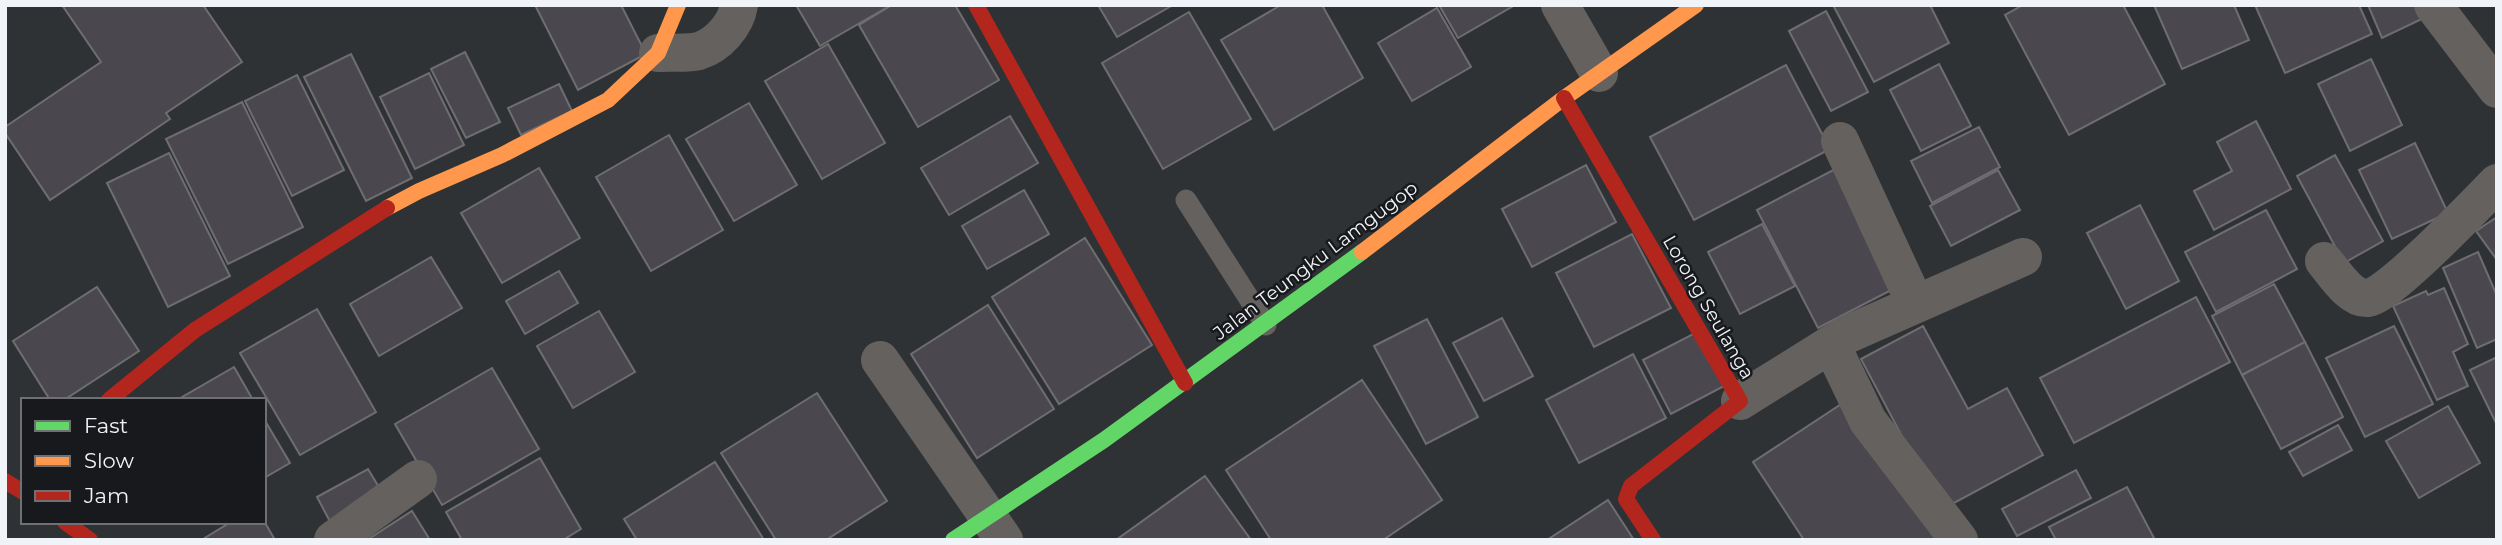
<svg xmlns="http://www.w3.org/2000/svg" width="2502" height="545" viewBox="0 0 2502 545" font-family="Montserrat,sans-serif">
	<rect width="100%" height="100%" fill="#2f3235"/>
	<g fill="#4b474f" stroke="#6e6e71" stroke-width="2">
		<polygon points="62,5 203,5 242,62 166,113 170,119 50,200 5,133 5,127 101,62"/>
		<polygon points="535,5 621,5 646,54 578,90"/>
		<polygon points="796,5 891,5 820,46"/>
		<polygon points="892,5 955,5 999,80 918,127 859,25"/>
		<polygon points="1098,5 1173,5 1117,37"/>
		<polygon points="1281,5 1322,5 1363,78 1274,130 1221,40"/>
		<polygon points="1439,5 1515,5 1458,38"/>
		<polygon points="1833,5 1930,5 1949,43 1874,82"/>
		<polygon points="2023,5 2123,5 2165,84 2069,135 2005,15"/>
		<polygon points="2154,5 2234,5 2249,40 2182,69"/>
		<polygon points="2255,5 2359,5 2372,34 2285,73"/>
		<polygon points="2368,5 2421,5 2426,17 2382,38"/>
		<polygon points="1437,8 1471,67 1412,101 1378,43"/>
		<polygon points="1826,11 1868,92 1831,111 1789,31"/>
		<polygon points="1189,12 1251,119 1163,169 1102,63"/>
		<polygon points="828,44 885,143 822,179 765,81"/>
		<polygon points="465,52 500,122 466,138 431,69"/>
		<polygon points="351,54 412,178 366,201 304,77"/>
		<polygon points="2371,59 2402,125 2350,151 2318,84"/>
		<polygon points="1939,64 1971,126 1921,151 1890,90"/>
		<polygon points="1786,65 1830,149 1694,220 1650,137"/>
		<polygon points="429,73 464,145 415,169 380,97"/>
		<polygon points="297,75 344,170 292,196 245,101"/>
		<polygon points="559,84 572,111 521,135 508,108"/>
		<polygon points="242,102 303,227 228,264 166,139"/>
		<polygon points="749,103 797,185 734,221 686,139"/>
		<polygon points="1010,116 1038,163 949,215 921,168"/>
		<polygon points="2256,121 2291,189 2214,230 2194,191 2232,171 2217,142"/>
		<polygon points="1979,127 2000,167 1932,203 1911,161"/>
		<polygon points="669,135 723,230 651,271 596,177"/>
		<polygon points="2415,143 2448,213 2392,239 2359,170"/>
		<polygon points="169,153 230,276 168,307 107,183"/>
		<polygon points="2335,155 2383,241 2344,263 2297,176"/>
		<polygon points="1586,165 1616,222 1532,267 1502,209"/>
		<polygon points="539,168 580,238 502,283 461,213"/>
		<polygon points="1837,168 1899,286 1818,328 1757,210"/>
		<polygon points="1998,170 2020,210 1951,246 1930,206"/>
		<polygon points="1024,190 1049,234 987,269 962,226"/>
		<polygon points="2140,205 2179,281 2126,309 2087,233"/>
		<polygon points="2266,210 2297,269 2216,312 2185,252"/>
		<polygon points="2497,217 2497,260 2476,231"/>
		<polygon points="1762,224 1795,286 1740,314 1708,252"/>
		<polygon points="1632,234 1671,308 1594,347 1556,273"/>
		<polygon points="1085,238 1152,345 1059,404 992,297"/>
		<polygon points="2478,252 2497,296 2497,339 2477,348 2443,268"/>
		<polygon points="431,257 462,308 379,356 350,304"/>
		<polygon points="559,271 578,303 525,334 506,301"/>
		<polygon points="2274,284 2305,342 2242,375 2212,316"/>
		<polygon points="97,287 139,351 64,400 50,400 13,341"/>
		<polygon points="2444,288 2468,344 2453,352 2468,386 2437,400 2393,306 2426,291 2428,295"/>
		<polygon points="2196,297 2230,362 2074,443 2040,378"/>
		<polygon points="988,305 1054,409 977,458 911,354"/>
		<polygon points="317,309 376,412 300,455 240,353"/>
		<polygon points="599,311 635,372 573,408 537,346"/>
		<polygon points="1502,318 1533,376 1484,401 1453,343"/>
		<polygon points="1427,319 1478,417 1426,444 1374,346"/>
		<polygon points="1923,326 1968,409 2007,388 2043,455 1941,510 1861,359"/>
		<polygon points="2394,326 2433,404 2365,437 2326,358"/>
		<polygon points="1697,332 1724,386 1671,414 1643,360"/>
		<polygon points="2305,342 2343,417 2281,449 2242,375"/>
		<polygon points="1633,354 1666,418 1579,463 1546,400"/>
		<polygon points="2497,357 2497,425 2470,370"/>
		<polygon points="234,367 253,400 177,400"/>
		<polygon points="492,368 539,449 442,505 395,424"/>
		<polygon points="1362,380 1442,500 1383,540 1271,540 1226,470"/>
		<polygon points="817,393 887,501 826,540 776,540 721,453"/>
		<polygon points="1846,401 1938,540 1804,540 1753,462"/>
		<polygon points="2448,406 2480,463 2419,498 2386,441"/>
		<polygon points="264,419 290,463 264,478"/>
		<polygon points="2338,425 2352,450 2303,476 2289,452"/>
		<polygon points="540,458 581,529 563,540 462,540 446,512"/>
		<polygon points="715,462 764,540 637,540 624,519"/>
		<polygon points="368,469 386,499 334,529 317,497"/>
		<polygon points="2076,470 2091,498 2017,536 2002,509"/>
		<polygon points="1205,476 1251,540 1116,540"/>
		<polygon points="2127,487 2155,540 2056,540 2049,527"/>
		<polygon points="1608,500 1634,540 1547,540"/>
		<polygon points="412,511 430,540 367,540"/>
		<polygon points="264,521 275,540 203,539 231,522"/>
	</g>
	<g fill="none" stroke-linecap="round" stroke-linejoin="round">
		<polyline stroke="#65615e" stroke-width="21" points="1186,200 1266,325"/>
		<g stroke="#65615e" stroke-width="38">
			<polyline points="1560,5 1599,73"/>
			<polyline points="2433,5 2497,89"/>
			<path d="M658 53C671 52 687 54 699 51 718 45 736 25 739 5"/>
			<polyline points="1840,141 1915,303"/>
			<path d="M2324 261C2334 273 2351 300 2368 298 2389 296 2477 203 2497 183"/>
			<polyline points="1831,344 1868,421 1959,540"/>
			<polyline points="880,360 1004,540"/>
			<polyline points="1740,401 1846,335 2023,257"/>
			<polyline points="333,540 418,479"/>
		</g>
		<polyline stroke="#63d668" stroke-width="16" points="953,540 1104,440 1362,252"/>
		<g stroke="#ff974d" stroke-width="16">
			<polyline points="387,208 419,191 502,155 608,100 658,53 678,5"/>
			<polyline points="1362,252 1560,101 1696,5"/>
		</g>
		<g stroke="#b3261e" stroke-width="16">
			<polyline points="976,5 1185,383"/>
			<polyline points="1564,98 1740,401 1631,486 1626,499 1653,540"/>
			<polyline points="109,400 195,330 387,208"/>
			<polyline points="5,481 23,492"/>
			<polyline points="65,522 90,540"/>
		</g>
	</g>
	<g text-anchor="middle" stroke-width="5" stroke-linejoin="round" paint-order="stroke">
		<g font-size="19" fill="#f0f3f7" stroke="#17191c">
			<text transform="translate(1315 260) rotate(-37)" y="7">Jalan Teungku Lamgugop</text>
			<text transform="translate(1709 307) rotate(60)" y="7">Lorong Seulanga</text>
		</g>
	</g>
	<rect width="2502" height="545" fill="none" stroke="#f0f3f7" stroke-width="14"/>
	<rect x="21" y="398" width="245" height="126" fill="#17191c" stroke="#6e7074" stroke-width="2"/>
	<rect x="35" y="421" width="35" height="10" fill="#63d668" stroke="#6e7074" stroke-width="2"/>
	<text x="84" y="433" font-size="21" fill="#f0f3f7">Fast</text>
	<rect x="35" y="456" width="35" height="10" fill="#ff974d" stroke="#6e7074" stroke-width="2"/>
	<text x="84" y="468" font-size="21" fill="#f0f3f7">Slow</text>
	<rect x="35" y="491" width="35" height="10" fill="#b3261e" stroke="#6e7074" stroke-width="2"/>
	<text x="84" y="503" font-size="21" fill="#f0f3f7">Jam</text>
</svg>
